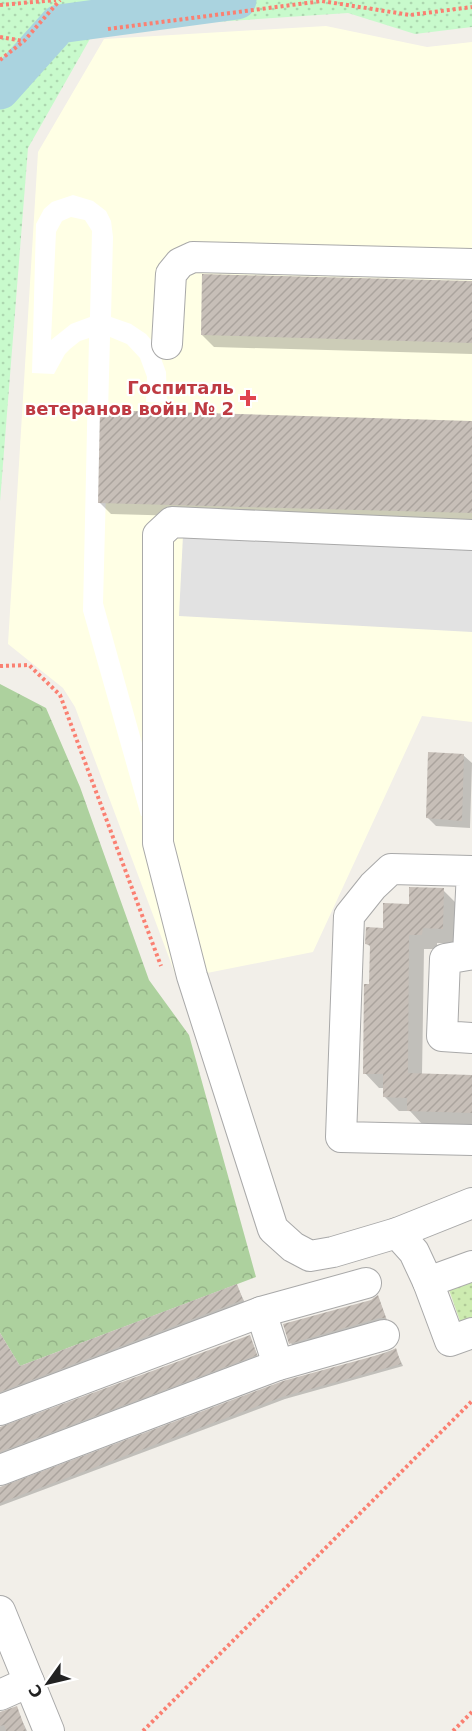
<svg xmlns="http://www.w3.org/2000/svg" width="472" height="1731" viewBox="0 0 472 1731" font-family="'DejaVu Sans',sans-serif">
	<defs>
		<pattern id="grass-dots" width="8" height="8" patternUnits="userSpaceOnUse" patternTransform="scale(1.5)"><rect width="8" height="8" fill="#cdebb0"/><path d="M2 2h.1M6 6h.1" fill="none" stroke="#b0c997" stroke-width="1.8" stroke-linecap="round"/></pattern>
		<pattern id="forest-crowns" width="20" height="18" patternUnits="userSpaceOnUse" patternTransform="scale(1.5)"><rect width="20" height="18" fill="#add19e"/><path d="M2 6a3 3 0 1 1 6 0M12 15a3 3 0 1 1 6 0" fill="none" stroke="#95b388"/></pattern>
		<pattern id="park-dots" width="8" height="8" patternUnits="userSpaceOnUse" patternTransform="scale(1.5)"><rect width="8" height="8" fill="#c8facc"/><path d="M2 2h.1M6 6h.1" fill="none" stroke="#acd6af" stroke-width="1.8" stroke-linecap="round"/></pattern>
		<pattern id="building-hatch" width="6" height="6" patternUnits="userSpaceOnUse" patternTransform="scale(1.5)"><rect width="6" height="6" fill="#c7bfb8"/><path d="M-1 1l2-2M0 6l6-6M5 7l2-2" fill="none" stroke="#aba49e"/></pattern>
	</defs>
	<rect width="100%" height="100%" fill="#f2efe9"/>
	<polygon fill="#ffffe5" points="326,26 427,47 472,42 472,722 422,716 313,952 177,979 75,707 63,688 8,644 38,152 104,39"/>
	<polygon fill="url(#grass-dots)" points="472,1276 472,1323 462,1327 447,1284"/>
	<polygon fill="url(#forest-crowns)" points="0,684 46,708 80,787 149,980 189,1035 256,1277 20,1366 0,1333"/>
	<polygon fill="url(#park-dots)" points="0,0 472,0 472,27 415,34 348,13 95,30 28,148 0,502"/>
	<polygon fill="#e2e2e2" points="184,515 472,530 472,632 179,616"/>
	<path fill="#fff" fill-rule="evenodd" d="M73 195 93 201 106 211 111 221 113 237 111 317 131 324 146 334 157 347 166 372 167 403 146 402 147 377 140 358 127 344 110 337 103 603 161 811 141 816 83 611 89 338 80 341 70 349 65 354 54 374 32 373 36 224 44 209 52 202ZM71 217 85 220 92 231 90 317 71 324 51 340 56 232 62 221Z"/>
	<g fill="#0003">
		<polygon points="472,283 472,354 214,347 202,335"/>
		<polygon points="472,422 472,524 111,514 99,502"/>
		<polygon points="463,755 472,763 470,828 436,826 428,818"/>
		<polygon points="443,890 458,905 458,943 437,943 437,949 424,949 422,1075 472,1076 472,1127 423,1125 410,1111 399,1111 384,1096 384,1088 379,1088 365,1073 372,948 367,944 410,905"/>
		<polygon points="237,1286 245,1303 0,1395 0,1334 20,1367"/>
		<polygon points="378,1297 387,1320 293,1346 291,1343"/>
		<polygon points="250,1336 258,1357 0,1455 0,1428"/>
		<polygon points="395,1349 403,1366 285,1399 0,1506 0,1488"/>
		<polygon points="16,1708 27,1731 0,1731 0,1713"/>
	</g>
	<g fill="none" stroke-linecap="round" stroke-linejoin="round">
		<polyline stroke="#aad3df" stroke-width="39" points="0,90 59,24 237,0"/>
	</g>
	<g fill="url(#building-hatch)">
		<polygon points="202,274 472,281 472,343 201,335"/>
		<polygon points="100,410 472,421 472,513 98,503"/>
		<polygon points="428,752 464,754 462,821 426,818"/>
		<polygon points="409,887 444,888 443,929 423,928 422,935 409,935 408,1073 472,1075 472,1113 407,1111 407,1098 383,1097 383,1074 363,1074 364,984 369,984 370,945 365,944 366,927 383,928 383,903 409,904"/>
		<polygon points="237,1284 243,1300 0,1392 0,1333 20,1366"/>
		<polygon points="378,1295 386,1318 379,1318 289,1344 283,1324 371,1300"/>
		<polygon points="250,1335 257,1355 0,1452 0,1427"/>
		<polygon points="396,1348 401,1364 282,1397 0,1503 0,1487 283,1381 389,1352"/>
		<polygon points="17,1706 26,1731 6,1731 4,1725 0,1726 0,1712"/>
	</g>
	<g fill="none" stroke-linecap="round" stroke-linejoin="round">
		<defs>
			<g id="minor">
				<polyline points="167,344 171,274 180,263 193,257 472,264"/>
				<polyline points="472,535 172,522 158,535 158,843 192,976 273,1229 293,1247 310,1256 333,1252 397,1233 472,1203"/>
				<polyline points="472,1038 442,1036 445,959 468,955 472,871 391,869 373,886 349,916 341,1137 472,1140"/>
				<polyline points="397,1233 414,1252 428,1282 450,1341 472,1333"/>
				<polyline points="428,1282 472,1266"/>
				<polyline points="261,1312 278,1365"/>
				<polyline points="0,1410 261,1312 366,1283"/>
				<polyline points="0,1470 278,1365 384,1335"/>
				<polyline points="0,1611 49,1731"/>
				<polyline points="0,1695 29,1682"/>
			</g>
		</defs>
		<use href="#minor" stroke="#a9a9a9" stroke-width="32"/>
		<g stroke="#fa8072" stroke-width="4" stroke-dasharray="3 3" stroke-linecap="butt">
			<polyline points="0,5 56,0"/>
			<polyline points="108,29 322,1 410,15 472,7"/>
			<polyline points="0,37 23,41"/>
			<polyline points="0,60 24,41 60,0"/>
			<polyline points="0,666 29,665 60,695 161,966"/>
			<polyline points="143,1731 472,1401"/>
			<polyline points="453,1731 472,1712"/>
		</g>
		<use href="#minor" stroke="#fff" stroke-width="30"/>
	</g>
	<path fill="#e0444e" stroke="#fff" stroke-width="2" d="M245 389h6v6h6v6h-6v6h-6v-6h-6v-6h6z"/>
	<g text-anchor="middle" stroke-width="4.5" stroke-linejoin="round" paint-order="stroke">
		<g font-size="18" font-weight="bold" fill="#be3a42" stroke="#fff" text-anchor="end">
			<text x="234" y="394">Госпиталь<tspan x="234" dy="21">ветеранов войн № 2</tspan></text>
		</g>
	</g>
	<g transform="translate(48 1683) rotate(236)" stroke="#ffffff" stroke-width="4.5" paint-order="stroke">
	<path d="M0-4.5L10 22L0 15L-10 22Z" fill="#222222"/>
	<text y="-9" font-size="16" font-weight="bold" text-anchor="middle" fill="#222222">С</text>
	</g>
</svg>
